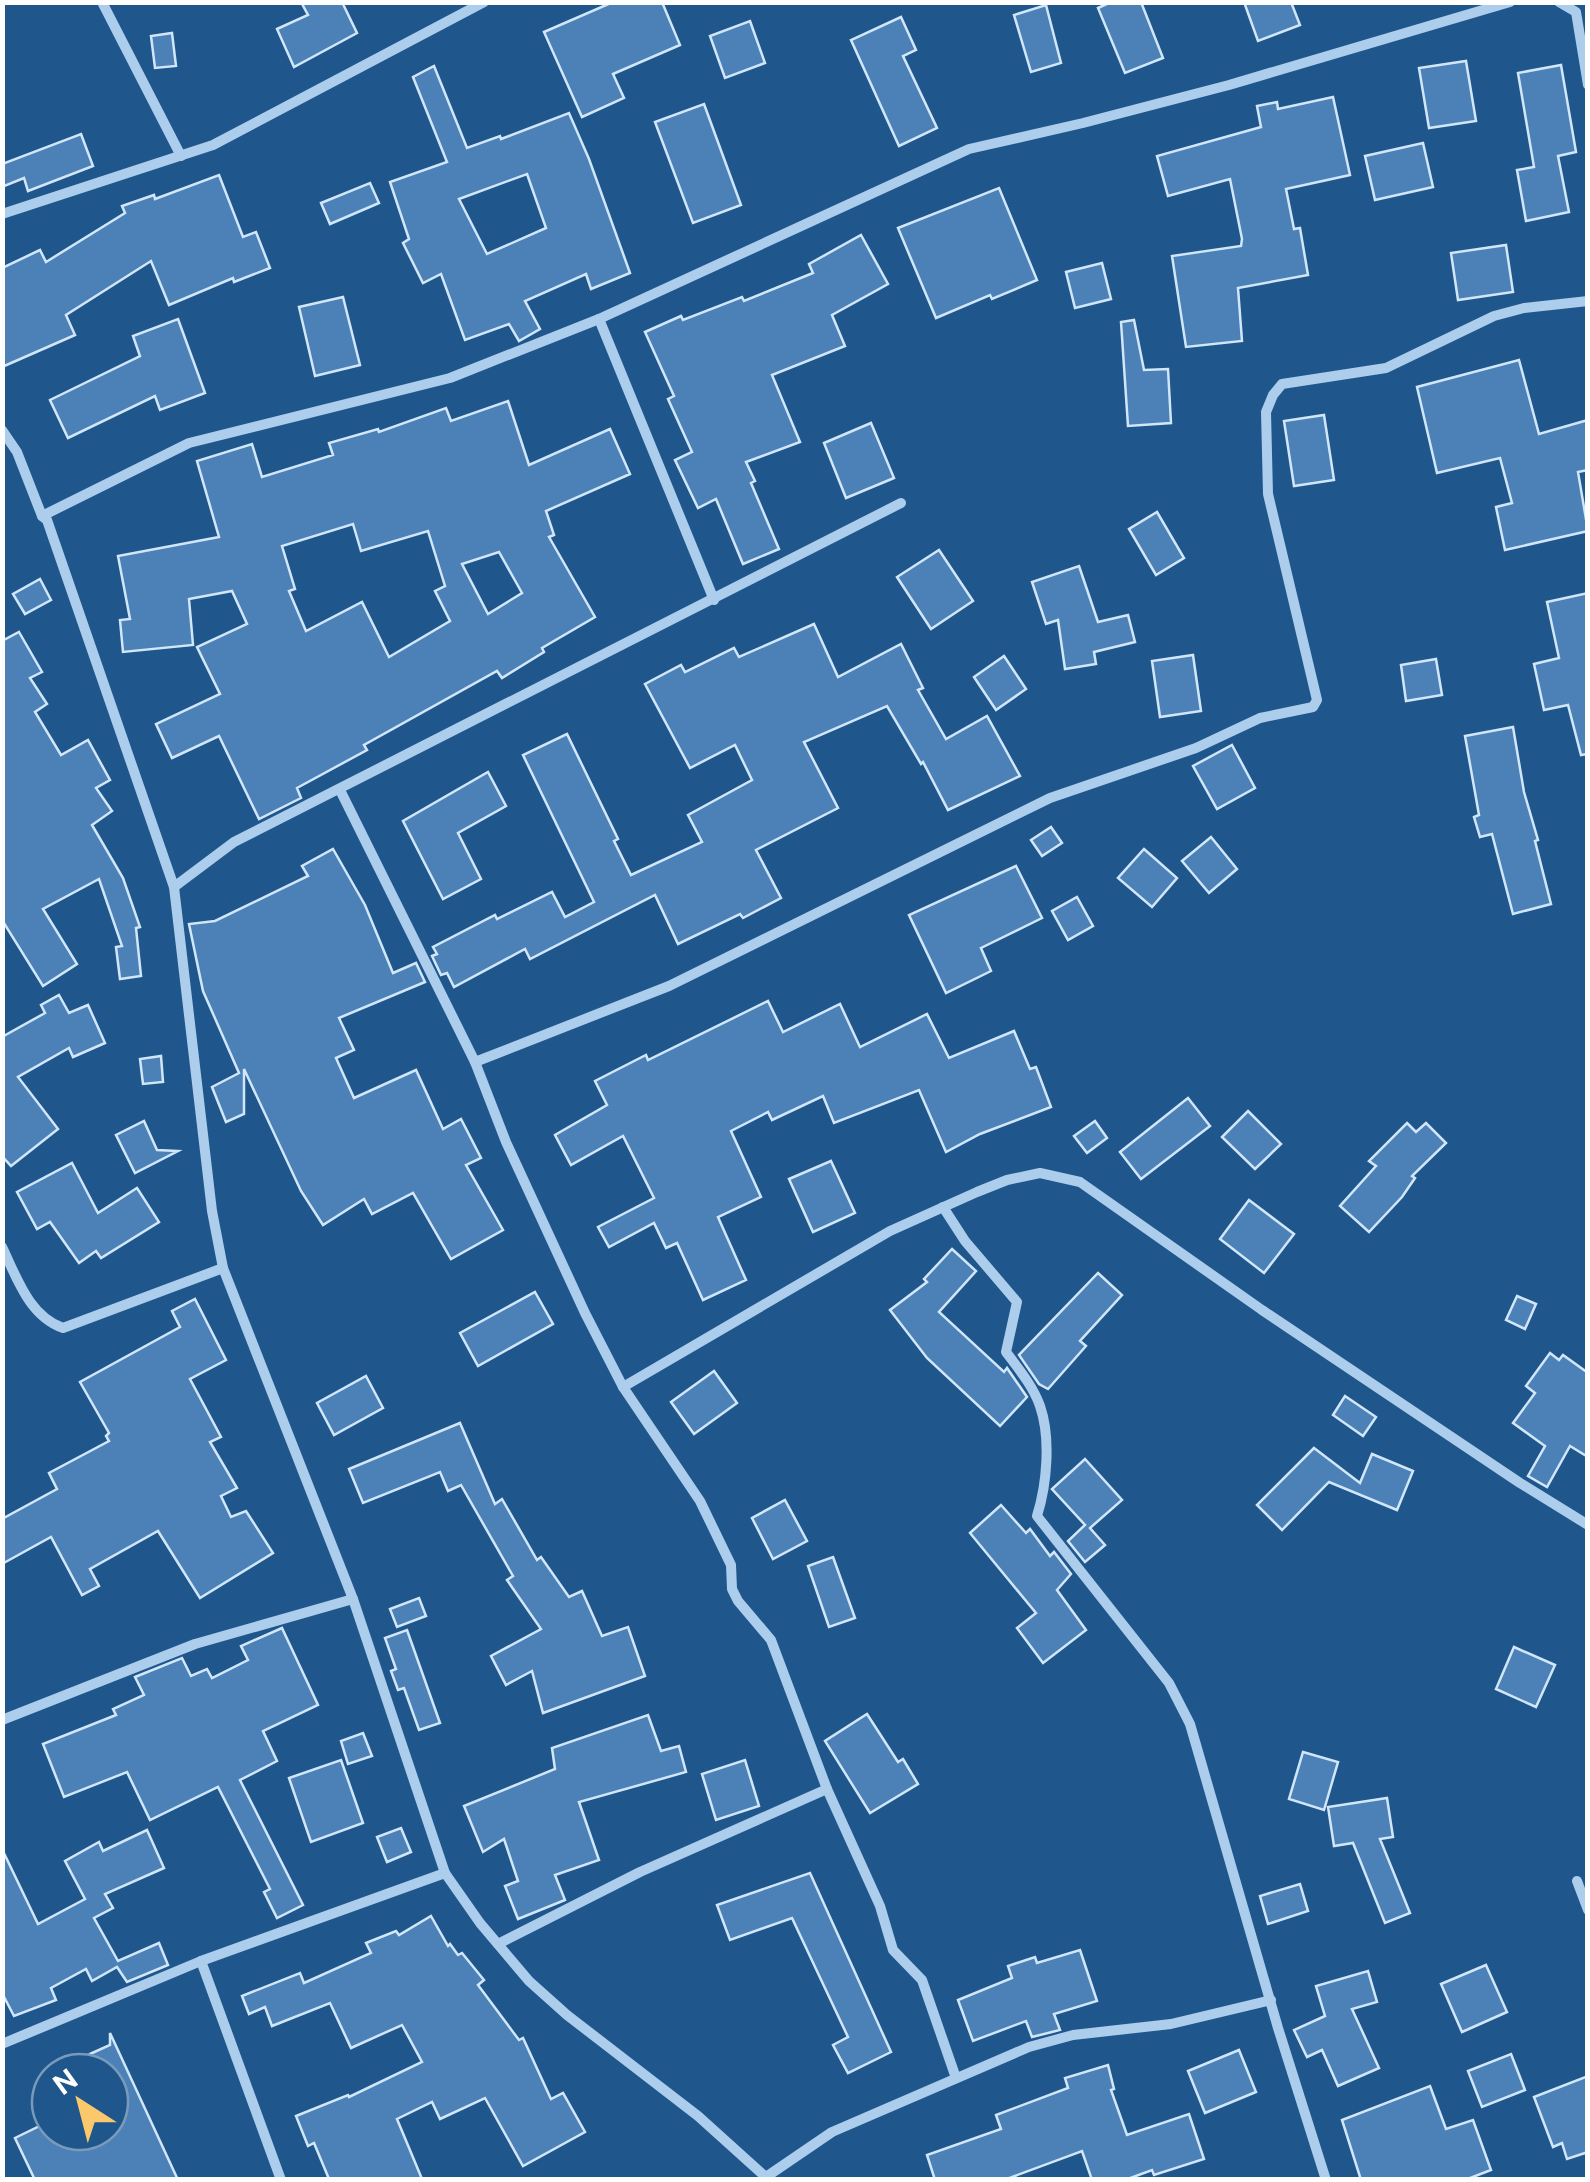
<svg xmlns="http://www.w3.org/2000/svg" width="1590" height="2182" viewBox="0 0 1590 2182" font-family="'Public Sans',sans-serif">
	<rect width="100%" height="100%" fill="#1f568c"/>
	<g fill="#4b81b6" stroke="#d1e6f9" stroke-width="2.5" fill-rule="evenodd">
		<polygon points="301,2 342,2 357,33 294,67 277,29 308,15"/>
		<polygon points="613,2 662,2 680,45 613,74 624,98 582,117 544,32"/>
		<polygon points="1111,2 1141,2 1163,58 1125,73 1098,8"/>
		<polygon points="1244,2 1291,2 1300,25 1258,41"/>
		<polygon points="1046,5 1061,63 1031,72 1014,15"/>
		<polygon points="901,17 916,50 903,56 937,128 899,146 851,40"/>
		<polygon points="750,21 765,63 725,78 710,36"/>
		<polygon points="172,33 176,66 155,68 151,36"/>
		<polygon points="1466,61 1476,121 1429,128 1419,68"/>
		<polygon points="1561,65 1576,152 1558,156 1569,212 1526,221 1517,170 1534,167 1518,73"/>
		<path d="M434 66 467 148 500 136 501 139 569 113 589 159 630 273 591 289 586 274 525 301 540 329 519 341 509 324 465 340 441 274 423 283 403 243 409 239 390 182 447 162 413 77ZM527 174 546 228 487 254 459 199Z"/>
		<polygon points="1333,97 1350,175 1286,189 1294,229 1300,228 1308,275 1238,288 1242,341 1186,347 1172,256 1241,246 1242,239 1230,179 1168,196 1157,156 1261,127 1257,106 1277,102 1278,109"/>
		<polygon points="704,104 741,205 693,223 655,122"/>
		<polygon points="81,134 93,166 28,191 24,178 2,187 2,164"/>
		<polygon points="1423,143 1433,187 1375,200 1365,156"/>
		<polygon points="219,175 243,237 256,232 270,268 234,282 233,278 169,305 151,261 66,315 75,335 2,367 2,268 40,250 46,262 125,213 122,206 154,195 155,199"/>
		<polygon points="370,183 379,203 330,224 321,203"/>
		<polygon points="999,188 1037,280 992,299 990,295 936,318 898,228"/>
		<polygon points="861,235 888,284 832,315 845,346 772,375 800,442 746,462 755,481 751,483 779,549 743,564 716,499 698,508 675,460 692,452 668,399 674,396 645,332 681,316 683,320 742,297 744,301 813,273 809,264"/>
		<polygon points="1506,245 1513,292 1458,300 1451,253"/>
		<polygon points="1102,263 1111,299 1075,308 1066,272"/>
		<polygon points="343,297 360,365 315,376 299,307"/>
		<polygon points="178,319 205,393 160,410 155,396 68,438 50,400 140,356 133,336"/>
		<polygon points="1134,320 1144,370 1168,369 1171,423 1128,426 1121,322"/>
		<polygon points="1519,360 1539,434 1588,420 1588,470 1578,472 1588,531 1505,550 1496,507 1512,503 1500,458 1437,473 1417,387"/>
		<path d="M508 401 529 465 610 429 630 474 546 511 554 535 549 537 595 617 542 648 544 652 502 678 497 671 364 745 367 750 297 788 301 798 259 819 219 736 172 758 156 724 220 694 197 647 247 624 232 591 189 599 193 645 123 652 120 620 130 619 118 556 219 537 197 461 252 444 262 477 333 455 329 443 378 429 379 432 446 408 451 421ZM353 524 361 551 428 531 445 586 435 591 450 621 389 657 362 602 306 631 289 591 295 589 282 546ZM499 552 522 593 488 614 462 564Z"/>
		<polygon points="1324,415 1334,480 1294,486 1284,421"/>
		<polygon points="871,423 894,478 846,498 824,443"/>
		<polygon points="1157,512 1184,558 1156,575 1129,529"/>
		<polygon points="939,550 973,601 931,629 897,577"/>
		<polygon points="1079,566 1098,622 1128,615 1135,642 1094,652 1096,664 1065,669 1058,620 1046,624 1032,582"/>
		<polygon points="40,579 51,600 25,614 13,594"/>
		<polygon points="1588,593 1588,754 1581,755 1568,705 1544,710 1534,664 1559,658 1547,602"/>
		<polygon points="814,624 838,677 901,644 923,688 918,690 946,739 987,716 1020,776 948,810 923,762 921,764 887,706 804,742 838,808 756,850 781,898 743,918 740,914 678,944 655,895 530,959 525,949 454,987 447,973 441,975 432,956 437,954 433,947 495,915 497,919 552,892 565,917 594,902 523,755 567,734 618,839 614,841 631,875 702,842 688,815 752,780 735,745 690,768 645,684 681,665 685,672 734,648 739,657"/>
		<polygon points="19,632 42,672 30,678 47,704 35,712 61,755 88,740 110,780 96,788 112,811 92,825 123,878 140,927 136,928 141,976 120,979 116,947 122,946 99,879 43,909 77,964 43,986 2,920 2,641"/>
		<polygon points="1193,655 1201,711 1160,717 1152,661"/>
		<polygon points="1004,656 1026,689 996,710 974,677"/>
		<polygon points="1436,659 1442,695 1406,701 1401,665"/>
		<polygon points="1513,727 1524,792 1538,840 1535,841 1551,904 1513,914 1492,834 1480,837 1474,817 1479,815 1465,736"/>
		<polygon points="1232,745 1255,788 1217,809 1193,766"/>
		<polygon points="488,772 506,806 458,833 481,879 443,899 403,821"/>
		<polygon points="1051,827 1062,843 1042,856 1031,840"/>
		<polygon points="1211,837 1237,869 1209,893 1182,861"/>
		<polygon points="333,849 365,905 393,973 416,963 425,982 339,1018 354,1050 336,1058 354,1098 416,1070 443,1129 461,1119 481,1158 466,1165 503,1230 451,1259 413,1193 372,1214 364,1199 323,1225 301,1191 244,1069 244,1114 226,1122 212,1087 239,1073 203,991 189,924 215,921 308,876 302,866"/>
		<polygon points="1144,849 1177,878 1152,907 1118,878"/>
		<polygon points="1016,866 1042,918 981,948 991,971 946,993 909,915"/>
		<polygon points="1077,897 1093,926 1068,940 1052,911"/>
		<polygon points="59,995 69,1013 88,1005 105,1043 73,1057 69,1048 18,1077 58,1129 11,1166 2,1156 2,1037 45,1013 41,1005"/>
		<polygon points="768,1001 783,1032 840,1004 860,1047 927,1014 949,1058 1014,1031 1030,1069 1036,1067 1051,1107 980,1134 946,1152 919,1090 834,1123 823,1096 772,1120 768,1112 731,1131 761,1197 718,1217 746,1280 703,1300 677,1243 666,1248 654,1223 609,1247 598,1227 654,1198 623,1136 571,1165 555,1135 607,1105 595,1081 646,1055 648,1060"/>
		<polygon points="161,1056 163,1082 143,1084 140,1059"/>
		<polygon points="1188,1098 1210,1126 1141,1179 1120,1152"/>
		<polygon points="1248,1111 1281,1144 1255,1169 1222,1137"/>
		<polygon points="144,1121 157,1150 178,1151 135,1173 116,1135"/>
		<polygon points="1095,1121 1107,1138 1087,1153 1074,1136"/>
		<polygon points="1407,1123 1416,1132 1426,1123 1446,1143 1412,1176 1415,1178 1402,1197 1369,1232 1340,1206 1376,1166 1369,1161"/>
		<polygon points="831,1161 855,1213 813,1232 789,1179"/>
		<polygon points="72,1163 98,1213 137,1188 159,1222 101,1258 96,1251 79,1263 50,1222 37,1229 17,1192"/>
		<polygon points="1249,1200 1294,1234 1264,1273 1220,1239"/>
		<polygon points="952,1249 976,1271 939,1312 1004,1372 1007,1368 1027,1397 1000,1426 927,1358 890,1310 927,1282 924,1279"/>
		<polygon points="1098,1273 1122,1295 1080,1341 1086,1346 1048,1389 1039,1384 1019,1355"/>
		<polygon points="535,1292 553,1324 478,1366 460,1333"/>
		<polygon points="1517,1296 1536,1304 1525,1329 1506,1320"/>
		<polygon points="195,1299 226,1360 190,1379 221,1437 210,1442 237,1488 221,1496 231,1517 246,1511 273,1553 200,1598 158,1531 90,1569 99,1586 82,1595 51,1537 2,1564 2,1519 57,1489 49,1473 109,1441 106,1436 109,1433 80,1382 180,1327 172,1311"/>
		<polygon points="1550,1353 1559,1360 1563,1355 1588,1373 1588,1457 1570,1446 1547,1487 1528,1476 1545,1446 1513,1423 1535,1393 1526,1386"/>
		<polygon points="714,1371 737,1403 694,1434 671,1402"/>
		<polygon points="366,1376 383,1408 334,1435 317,1403"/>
		<polygon points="1345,1396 1376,1417 1363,1436 1333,1415"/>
		<polygon points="460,1423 495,1504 502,1499 537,1560 541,1557 569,1597 582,1591 602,1636 628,1627 645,1676 543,1713 532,1671 506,1685 491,1656 541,1629 507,1580 513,1576 461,1485 448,1491 440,1472 363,1503 349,1469"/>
		<polygon points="1314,1448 1360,1483 1372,1454 1413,1471 1397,1510 1329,1482 1282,1530 1257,1505"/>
		<polygon points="1085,1459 1122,1500 1090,1528 1105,1545 1085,1562 1068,1541 1085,1525 1052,1489"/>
		<polygon points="785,1500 807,1541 773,1559 752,1518"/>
		<polygon points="1001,1505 1026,1533 1030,1529 1050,1556 1054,1552 1071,1574 1057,1590 1086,1630 1043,1663 1017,1628 1036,1613 970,1533"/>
		<polygon points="833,1557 855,1618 829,1627 808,1566"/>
		<polygon points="419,1598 426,1616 397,1627 390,1609"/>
		<polygon points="282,1628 318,1705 263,1731 277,1761 240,1780 303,1905 277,1918 264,1892 270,1889 218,1787 150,1820 127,1772 64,1797 43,1744 116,1715 113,1709 144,1695 135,1677 182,1658 191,1676 207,1669 212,1678 248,1660 241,1646"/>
		<polygon points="407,1630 440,1723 419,1730 404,1688 398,1690 391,1671 396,1669 385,1638"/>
		<polygon points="1514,1647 1555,1665 1536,1707 1496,1689"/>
		<polygon points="867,1714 898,1762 903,1759 918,1784 870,1813 825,1741"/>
		<polygon points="648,1715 661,1751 679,1746 686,1772 579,1802 599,1860 555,1875 565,1900 518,1919 505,1886 518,1881 504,1839 483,1852 464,1806 555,1769 552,1748"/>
		<polygon points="363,1733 372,1756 348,1764 341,1741"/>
		<polygon points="1303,1752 1338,1762 1324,1810 1289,1799"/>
		<polygon points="341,1760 363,1823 311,1842 289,1778"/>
		<polygon points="745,1760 759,1806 716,1820 702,1774"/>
		<polygon points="1387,1798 1393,1837 1380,1839 1410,1913 1385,1923 1353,1843 1334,1846 1328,1807"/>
		<polygon points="401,1828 411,1852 387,1862 377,1837"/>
		<polygon points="147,1830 164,1868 105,1894 113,1908 94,1918 118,1961 159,1943 168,1965 127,1982 117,1967 92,1981 86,1969 51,1988 56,2000 14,2016 2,1993 2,1849 38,1924 85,1899 65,1861 99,1842 103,1851"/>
		<polygon points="810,1873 891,2052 848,2073 833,2045 848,2037 792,1918 730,1940 717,1905"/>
		<polygon points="1300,1884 1308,1911 1268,1924 1260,1896"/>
		<polygon points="431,1916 448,1946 450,1944 458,1955 462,1953 484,1980 478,1985 519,2040 523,2038 551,2099 563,2093 585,2132 523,2166 485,2098 440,2119 432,2102 397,2119 422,2179 329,2179 314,2143 308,2146 296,2116 348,2095 349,2097 422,2062 402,2025 351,2048 330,2003 272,2026 265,2007 249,2014 242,1996 300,1973 304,1983 371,1953 366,1943 396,1931 399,1935"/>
		<polygon points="1080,1950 1097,2001 1054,2014 1060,2030 1032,2037 1026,2021 973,2041 958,2000 1012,1978 1008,1966 1035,1957 1037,1963"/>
		<polygon points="1486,1965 1507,2012 1462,2032 1441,1984"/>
		<polygon points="1368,1971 1377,2002 1352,2009 1379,2068 1338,2086 1322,2050 1307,2057 1294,2030 1325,2016 1316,1986"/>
		<polygon points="110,2033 178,2180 35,2180 15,2138 50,2121 50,2132 110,2132 110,2072 98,2072 90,2054 110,2045"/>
		<polygon points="1239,2050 1256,2092 1205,2113 1188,2071"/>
		<polygon points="1511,2054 1525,2090 1482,2107 1468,2071"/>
		<polygon points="1108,2065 1114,2089 1111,2090 1127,2135 1189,2114 1204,2159 1154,2175 1152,2170 1125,2180 1092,2180 1082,2151 1004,2180 935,2180 927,2155 1001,2129 996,2115 1068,2088 1065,2078"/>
		<polygon points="1588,2076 1588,2152 1567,2159 1562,2143 1553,2147 1534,2097"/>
		<polygon points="1430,2086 1446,2129 1473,2120 1491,2170 1465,2180 1361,2180 1342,2120"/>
	</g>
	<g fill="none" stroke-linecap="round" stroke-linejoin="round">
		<g stroke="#accdec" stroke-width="10">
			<polyline points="102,2 181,156"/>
			<polyline points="1559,2 1576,12 1588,85"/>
			<polyline points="2,214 213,145 484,2"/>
			<polyline points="599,319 714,600"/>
			<polyline points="2,430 17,452 42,516 47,520 174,887 212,1211 223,1268 353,1599 445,1873 480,1923 529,1981 567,2015 698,2116 769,2180"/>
			<polyline points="42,516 189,443 450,378 599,319 969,149 1083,123 1229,85 1510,2"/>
			<polyline points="340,790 475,1062 506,1142 585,1313 623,1387 700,1501 731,1565 732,1589 738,1601 771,1640 827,1789 880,1906 893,1950 922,1980 956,2078"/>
			<polyline points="174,887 234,842 901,503"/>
			<polyline points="475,1062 669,986 1050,798 1196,748 1260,718 1313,707 1317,700 1268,494 1266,412 1273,395 1282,384 1386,368 1494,316 1524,308 1588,301"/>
			<path d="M943 1207 965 1241 1017 1302 1006 1352C1018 1368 1033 1386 1040 1406 1051 1438 1047 1484 1037 1516L1169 1683 1190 1724 1278 2028 1326 2180"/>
			<path d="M2 1247C17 1278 29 1316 63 1328L223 1268"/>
			<polyline points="623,1387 890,1231 977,1192 1007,1180 1040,1173 1080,1182 1262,1310 1520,1483 1588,1525"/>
			<polyline points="2,1720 195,1644 353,1599"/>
			<polyline points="1577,1881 1588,1910"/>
			<polyline points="498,1944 640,1872 827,1789"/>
			<polyline points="201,1961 281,2180"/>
			<polyline points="2,2044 201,1961 445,1873"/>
			<polyline points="766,2177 832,2132 1029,2047 1073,2035 1171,2024 1271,2000"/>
		</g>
	</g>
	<rect width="1590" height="2182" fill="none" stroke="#ffffff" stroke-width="10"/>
	<g transform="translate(80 2102) rotate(324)"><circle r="48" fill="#1f568c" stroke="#799aba" stroke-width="2.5"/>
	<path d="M0-8L18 38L0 25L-18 38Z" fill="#fbc86b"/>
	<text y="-15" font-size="28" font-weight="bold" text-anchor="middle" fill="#ffffff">N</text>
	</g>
</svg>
